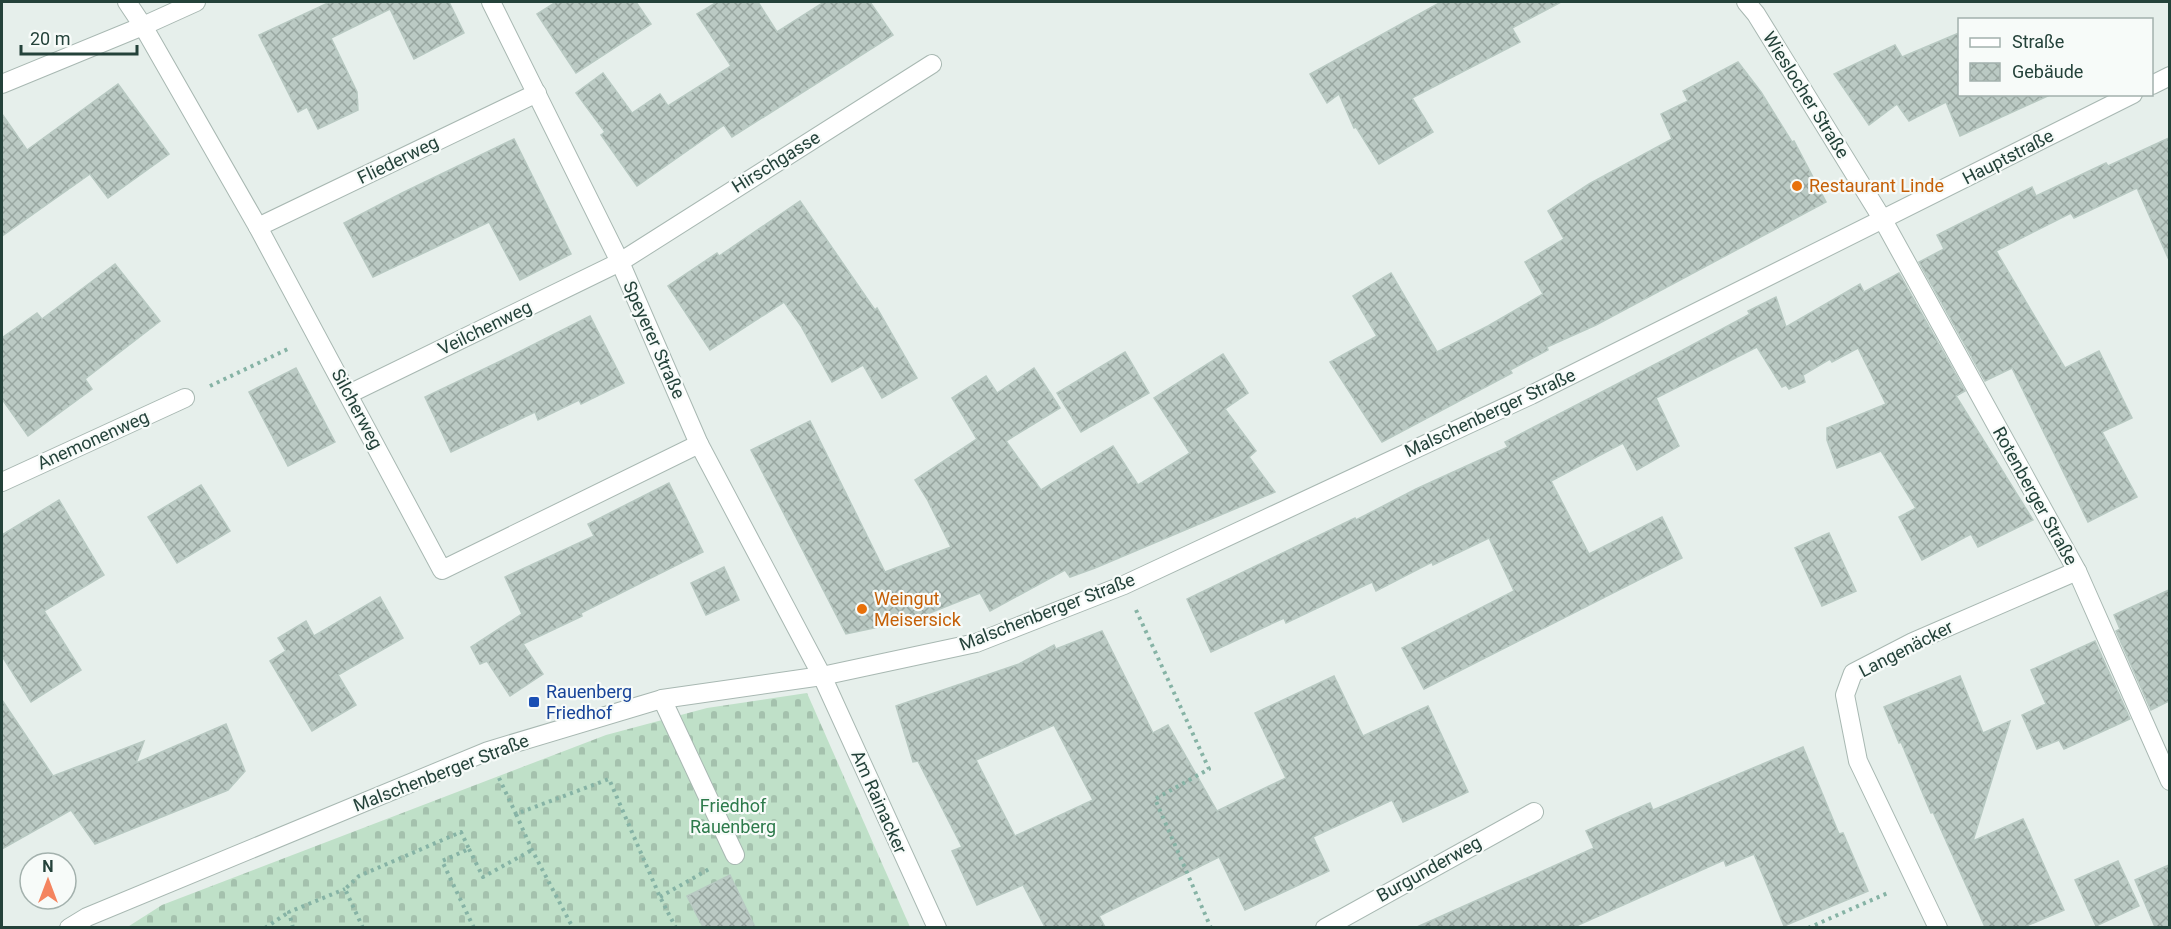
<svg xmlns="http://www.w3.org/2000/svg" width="2171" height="929" viewBox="0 0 2171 929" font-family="Roboto,sans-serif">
	<defs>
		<pattern id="cemetery-stones" width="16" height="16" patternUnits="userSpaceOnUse" patternTransform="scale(1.5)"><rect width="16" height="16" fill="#bfe0c8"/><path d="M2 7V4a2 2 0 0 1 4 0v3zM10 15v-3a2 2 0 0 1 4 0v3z" fill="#a4c1ad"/></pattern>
		<pattern id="building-cross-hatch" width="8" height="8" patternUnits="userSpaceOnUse" patternTransform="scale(1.5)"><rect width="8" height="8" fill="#bbcac4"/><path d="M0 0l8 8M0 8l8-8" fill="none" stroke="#98a6a0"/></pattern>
	</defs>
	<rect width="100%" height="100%" fill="#e6efeb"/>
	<polygon fill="url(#cemetery-stones)" points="807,693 910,927 126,928 162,905 606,735 707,708"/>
	<g fill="url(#building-cross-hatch)" stroke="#b8c9c2" stroke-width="1.5" fill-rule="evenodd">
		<polygon points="330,2 449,2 464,33 414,59 390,9 331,38 357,92 358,110 318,129 307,107 298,112 259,35"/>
		<polygon points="556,2 636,2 651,24 576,73 537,14"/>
		<polygon points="717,2 758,2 777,32 824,2 870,2 893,35 732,137 724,125 637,186 601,135 605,132 576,93 603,73 632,113 660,94 668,106 731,66 697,14"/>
		<polygon points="1441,2 1561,2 1512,28 1520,42 1412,98 1433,132 1379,164 1356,127 1354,128 1339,94 1327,103 1310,74"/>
		<polygon points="1959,33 1959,94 2052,94 1960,136 1946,102 1909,121 1897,104 1869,125 1834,74 1895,45 1902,57"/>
		<polygon points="1738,62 1761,92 1792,142 1794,141 1826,202 1596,325 1547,347 1548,350 1510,370 1512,373 1382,442 1330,362 1377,336 1353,296 1391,273 1437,352 1488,326 1543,294 1525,262 1564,239 1548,211 1589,184 1672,139 1661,114 1688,101 1683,91"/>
		<polygon points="118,84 169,154 108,198 90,174 2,236 2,114 27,150"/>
		<polygon points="2169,138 2169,260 2137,188 2074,218 2071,213 1996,251 2065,368 2099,351 2132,418 2102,432 2137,497 2088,522 2012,368 1985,381 1919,262 1944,249 1937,235 2032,187 2036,196 2106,163 2108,166"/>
		<polygon points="514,139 571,254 520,280 489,222 373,277 344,223 402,193"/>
		<polygon points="800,201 875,310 877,308 917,378 882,398 863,365 832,382 801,326 784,302 710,350 668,286 717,253 719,256"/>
		<polygon points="115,264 160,321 85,379 92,389 28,436 2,399 2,338 37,313 42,319"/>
		<polygon points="1899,273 1965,391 1956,396 2033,520 1978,547 1971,534 1922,560 1899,517 1916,508 1881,451 1837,468 1827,440 1827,428 1886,404 1858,348 1832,362 1830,359 1803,375 1805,382 1789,389 1786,385 1782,387 1757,347 1656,398 1679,446 1637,470 1623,443 1551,481 1589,554 1662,517 1682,558 1424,689 1402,648 1514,591 1489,538 1433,565 1432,562 1376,591 1372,582 1286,623 1284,618 1211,652 1187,599 1355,518 1356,520 1416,489 1508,447 1505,442 1681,351 1750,314 1748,311 1776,297 1786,327 1860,284 1864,292"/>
		<polygon points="590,316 624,383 581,404 579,400 538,420 535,412 451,452 425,397 509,357"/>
		<polygon points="1125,352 1149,393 1081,432 1057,393"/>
		<polygon points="1223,354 1248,393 1225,409 1256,451 1249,457 1275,492 1095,568 1070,577 1065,570 990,611 980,593 912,620 846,634 751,450 810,421 885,572 951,547 927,499 915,480 977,439 952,398 986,376 997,393 1034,368 1060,408 1006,441 1041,490 1113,446 1138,485 1190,453 1154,398"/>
		<polygon points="296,368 335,442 288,466 249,392"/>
		<polygon points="669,483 703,552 581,613 582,616 523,644 543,674 510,696 487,661 480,664 471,647 522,614 505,577 594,536 588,524"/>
		<polygon points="201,485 230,531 177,563 148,517"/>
		<polygon points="59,500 104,575 44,611 81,670 31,702 2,656 2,535"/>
		<polygon points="1829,533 1856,591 1822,606 1795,548"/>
		<polygon points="724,567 739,600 706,615 691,583"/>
		<polygon points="2169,590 2169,701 2151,710 2116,631 2120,629 2114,615"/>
		<polygon points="380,597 403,638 338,675 356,705 312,731 270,661 286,651 278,638 306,621 314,636"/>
		<path d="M1102 631 1153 733 1168 725 1217 811 1286 778 1255 713 1334 676 1363 736 1428 706 1468 792 1403 822 1392 800 1313 837 1329 871 1245 910 1219 857 1099 916 1105 927H1045L1023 885 977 905 952 851 962 847 918 761 913 762 896 706 1019 664 1054 645 1056 649ZM1054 725 1093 800 1015 836 976 760Z"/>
		<polygon points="2095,641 2130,719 2064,749 2059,740 2037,749 2022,715 2046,704 2031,670"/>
		<polygon points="1960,676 1983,733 2010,721 1973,841 2023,819 2064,910 2024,927 1985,927 1933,812 1931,813 1901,742 1899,743 1884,707"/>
		<polygon points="2,700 53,776 144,741 136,763 226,724 245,771 228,790 95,844 71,810 2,849"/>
		<polygon points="1803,747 1839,834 1843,833 1868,891 1784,926 1754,854 1726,866 1724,860 1574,927 1417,927 1594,848 1586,831 1650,803 1653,810"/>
		<polygon points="2118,861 2139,906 2096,926 2075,880"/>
		<polygon points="2169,865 2169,927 2155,927 2135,880"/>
		<polygon points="730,875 755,927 703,927 687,896"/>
	</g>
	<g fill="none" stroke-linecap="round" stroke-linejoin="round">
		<defs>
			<g id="minor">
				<polyline points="127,2 143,26 258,227 442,570 699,444"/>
				<polyline points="491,2 620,262 699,444 822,676 937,928"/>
				<polyline points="1746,2 1756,14 1883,220 2077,571 2170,781"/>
				<polyline points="2,84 143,26 196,2"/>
				<polyline points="2152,85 2170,76"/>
				<polyline points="258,227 537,93"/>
				<polyline points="349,394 620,262 932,64"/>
				<polyline points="2,482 185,398"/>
				<polyline points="662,699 735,855"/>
				<polyline points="69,928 87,917 488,751 662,699 822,676 976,643 1124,585 1531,395 2133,94"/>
				<polyline points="1325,928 1534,812"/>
				<polyline points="1938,928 1858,761 1845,695 1853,673 1913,642 2077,571"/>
			</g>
		</defs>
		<use href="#minor" stroke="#a8b8b2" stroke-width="20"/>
		<g stroke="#86b3a5" stroke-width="4" stroke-dasharray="3 4.5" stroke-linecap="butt">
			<polyline points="210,386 290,348"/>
			<polyline points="1136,610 1209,769 1155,799 1211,928"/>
			<polyline points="499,778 516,814 609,779 660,897 676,928"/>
			<polyline points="516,814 532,850 573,928"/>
			<polyline points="469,849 483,877 532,850"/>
			<polyline points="660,897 711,868"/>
			<polyline points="265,928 289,912"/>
			<polyline points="293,928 289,912 345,889"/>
			<polyline points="363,928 345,889 359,876 461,832 469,849 442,861 474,928"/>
			<polyline points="1808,928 1890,892"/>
		</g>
		<use href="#minor" stroke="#fff" stroke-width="18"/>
	</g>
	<g fill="#e8710a" stroke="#f7fbf9" stroke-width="2">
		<circle cx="1797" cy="186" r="6"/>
		<circle cx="862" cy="609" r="6"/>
	</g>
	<rect fill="#1a4fb4" stroke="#f7fbf9" stroke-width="2" x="528" y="696" width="12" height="12" rx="3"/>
	<g text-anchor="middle" stroke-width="4.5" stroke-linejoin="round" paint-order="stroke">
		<g font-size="18" fill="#24423a" stroke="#f7fbf9">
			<text transform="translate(1806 95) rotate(58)" y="6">Wieslocher Straße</text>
			<text transform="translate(2008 157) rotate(-27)" y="6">Hauptstraße</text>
			<text transform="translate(398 160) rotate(-26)" y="6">Fliederweg</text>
			<text transform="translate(776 162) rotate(-32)" y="6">Hirschgasse</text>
			<text transform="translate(485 328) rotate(-26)" y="6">Veilchenweg</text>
			<text transform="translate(654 340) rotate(66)" y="6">Speyerer Straße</text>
			<text transform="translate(357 409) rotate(62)" y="6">Silcherweg</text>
			<text transform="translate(1490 413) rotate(-25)" y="6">Malschenberger Straße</text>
			<text transform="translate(93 440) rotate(-24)" y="6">Anemonenweg</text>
			<text transform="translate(2035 496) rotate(61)" y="6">Rotenberger Straße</text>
			<text transform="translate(1047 612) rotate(-21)" y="6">Malschenberger Straße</text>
			<text transform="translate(1906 649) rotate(-27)" y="6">Langenäcker</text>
			<text transform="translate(441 773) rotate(-21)" y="6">Malschenberger Straße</text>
			<text transform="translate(879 802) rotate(66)" y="6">Am Rainacker</text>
			<text transform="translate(1429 869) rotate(-29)" y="6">Burgunderweg</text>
		</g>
		<g font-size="18" fill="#c56008" stroke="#f7fbf9" text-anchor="start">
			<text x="1809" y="192">Restaurant Linde</text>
			<text x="874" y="605">Weingut<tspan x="874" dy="21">Meisersick</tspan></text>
		</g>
		<g font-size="18" fill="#164399" stroke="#f7fbf9" text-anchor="start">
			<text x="546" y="698">Rauenberg<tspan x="546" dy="21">Friedhof</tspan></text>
		</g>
		<g font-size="18" fill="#2d7a4b" stroke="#f7fbf9">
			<text x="733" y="812">Friedhof<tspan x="733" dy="21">Rauenberg</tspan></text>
		</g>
	</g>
	<rect width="2171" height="929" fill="none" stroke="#24423a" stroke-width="6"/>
	<rect x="1958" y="18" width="195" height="78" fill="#f7fbf9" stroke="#a3b1ad" stroke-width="1.5"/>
	<rect x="1970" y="38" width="30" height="9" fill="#ffffff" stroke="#a3b1ad" stroke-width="1.5"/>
	<text x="2012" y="48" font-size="18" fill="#24423a">Straße</text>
	<rect x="1970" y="63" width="30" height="18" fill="url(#building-cross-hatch)" stroke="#a3b1ad" stroke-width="1.5"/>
	<text x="2012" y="78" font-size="18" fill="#24423a">Gebäude</text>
	<g transform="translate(48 881)"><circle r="28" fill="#f7fbf9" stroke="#a3b1ad" stroke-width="1.5"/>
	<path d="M0-4.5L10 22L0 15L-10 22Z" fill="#f4845f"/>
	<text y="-9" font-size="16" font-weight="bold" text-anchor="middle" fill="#24423a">N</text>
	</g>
	<path d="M21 45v9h116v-9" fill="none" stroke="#24423a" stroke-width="3"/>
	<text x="30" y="45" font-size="18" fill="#24423a" stroke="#f7fbf9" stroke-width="4.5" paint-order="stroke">20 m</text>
</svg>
